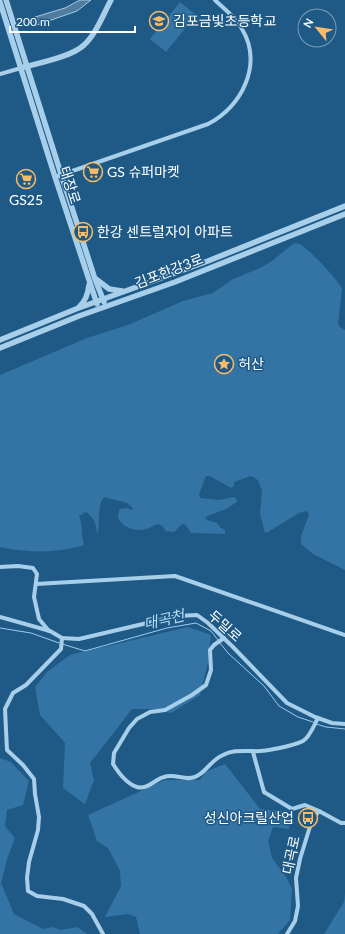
<svg xmlns="http://www.w3.org/2000/svg" width="345" height="934" viewBox="0 0 345 934" font-family="Lato,'Noto Sans KR',sans-serif">
	<rect width="100%" height="100%" fill="#1f5a86"/>
	<g fill="#3374a4">
		<polygon points="180,2 196,15 166,52 150,39"/>
		<path d="M297 243C307 246 336 278 342 288L338 324 340 327 345 330V570L313 554 301 544V536L309 515 307 511 299 513 268 532 265 533 260 514 262 491 258 480 251 476 234 482V486L231 488 210 476H206L205 478 199 495 200 498 219 500 234 497 237 500V502L226 509 205 517 207 520 217 523 221 528 225 530V534L191 533 186 525 182 524 174 532 166 531 162 526 158 524C154 525 153 527 149 528 139 532 127 530 120 521 117 517 118 513 120 509L126 508 132 510 133 508 127 503 104 497C96 507 101 523 97 535 97 525 94 517 86 512L79 516C83 525 81 535 84 544L82 546C55 553 28 553 0 547V375L87 338 128 325 183 301 213 293 233 279 260 268 272 261 293 244Z"/>
		<polygon points="188,627 211,635 208,662 200,695 171,713 154,709 132,709 90,763 94,780 85,804 63,788 65,743 40,715 35,687 47,672 70,655"/>
		<polygon points="0,758 11,762 29,781 23,805 7,810 5,826 15,838 7,859 1,883 14,914 43,929 53,927 61,930 77,927 87,934 0,934"/>
		<polygon points="225,764 260,809 290,812 289,829 273,827 268,841 272,858 286,877 292,889 290,920 278,934 140,934 136,917 128,914 105,917 121,886 120,871 108,848 97,841 88,815 165,780 200,780 205,772"/>
		<polygon points="345,894 345,934 324,934 344,902"/>
	</g>
	<polygon fill="#527c9b" stroke="#9ccbec" points="80,0 91,0 77,11 37,25 35,17 65,8"/>
	<g fill="none" stroke-linecap="round" stroke-linejoin="round">
		<g stroke="#9ccbec" stroke-width="1">
			<polyline points="31,23 35,21"/>
			<polyline points="0,628 31,633 59,643"/>
			<polyline points="220,643 228,653 264,686 279,706 298,717 313,722"/>
			<polyline points="62,644 85,651 167,628 196,623 211,631 218,640"/>
			<polyline points="316,724 326,727 345,729"/>
		</g>
		<g stroke="#a8cfea" stroke-width="4">
			<polyline points="0,74 21,68"/>
			<path d="M55 177 208 124C242 107 263 64 242 29 236 17 224 9 215 0"/>
			<polyline points="0,567 18,566 33,568 37,574 34,597 39,619 49,631"/>
			<polyline points="36,584 175,576 345,635"/>
			<polyline points="0,617 50,631 62,638 79,639 177,616 197,615 208,623 233,647 287,703 315,717 332,723 345,724"/>
			<polyline points="62,638 61,649 26,685 13,693 5,709 7,750 23,765 34,779 35,794 39,817 38,830 29,862 27,878 28,891 37,896 63,899 84,906 92,914 103,934"/>
			<path d="M224 638 214 645 210 650 211 670 206 685 192 695 165 710 150 712 137 719 129 728 114 753 113 764C118 772 127 784 137 787 148 790 155 779 164 777 175 773 187 782 197 776 207 771 211 760 223 755 232 750 242 751 253 751 264 752 293 746 303 741 310 737 314 725 318 718"/>
			<polyline points="253,752 264,792 292,809 305,805 319,811"/>
			<polyline points="287,934 295,921 298,906 296,878 300,859 312,820 319,811 341,823 345,823"/>
		</g>
		<g stroke="#a8cfea" stroke-width="5.5">
			<polyline points="6,0 61,174 95,279 104,302"/>
			<polyline points="0,2 55,177 97,304"/>
			<path d="M24 67C40 63 73 56 84 45 96 34 103 15 111 0"/>
			<polyline points="96,279 109,289 122,291"/>
			<path d="M79 307C86 301 88 294 89 285"/>
			<polyline points="0,340 76,309 208,261 345,206"/>
			<polyline points="0,348 79,316 175,282 345,214"/>
		</g>
	</g>
	<defs>
		<symbol id="school-ring" viewBox="-11 -11 22 22"><circle r="9.5" fill="#1f5a86" stroke="#f8bc68" stroke-width="1.5"/><path d="M0-5L7-2L0 1L-7-2ZM-4 1L0 2.5L4 1V4Q0 6-4 4Z" fill="#f8bc68"/></symbol>
		<symbol id="supermarket-ring" viewBox="-11 -11 22 22"><circle r="9.5" fill="#1f5a86" stroke="#f8bc68" stroke-width="1.5"/><path d="M-6-5.5h2.5l.6 2H6L4.5 2H-2.5L-4.4-4H-6ZM-1.5 3.2a1.3 1.3 0 1 0 .1 0ZM3 3.2a1.3 1.3 0 1 0 .1 0Z" fill="#f8bc68"/></symbol>
		<symbol id="bus-ring" viewBox="-11 -11 22 22"><circle r="9.5" fill="#1f5a86" stroke="#f8bc68" stroke-width="1.5"/><path d="M-5-6H5V4H4V6H2V4H-2V6H-4V4H-5ZM-3.5-4V0h7V-4ZM-3.5 1.2v1.5H-2V1.2ZM2 1.2v1.5H3.5V1.2Z" fill="#f8bc68"/></symbol>
		<symbol id="sight-ring" viewBox="-11 -11 22 22"><circle r="9.5" fill="#1f5a86" stroke="#f8bc68" stroke-width="1.5"/><path d="M0-6L1.8-2.2L6-1.7L2.9 1.2L3.7 5.4L0 3.3L-3.7 5.4L-2.9 1.2L-6-1.7L-1.8-2.2Z" fill="#f8bc68"/></symbol>
	</defs>
	<g fill-rule="evenodd">
		<use href="#school-ring" x="148" y="10" width="22" height="22"/>
		<use href="#supermarket-ring" x="82" y="161" width="22" height="22"/>
		<use href="#supermarket-ring" x="15" y="168" width="22" height="22"/>
		<use href="#bus-ring" x="72" y="221" width="22" height="22"/>
		<use href="#sight-ring" x="213" y="353" width="22" height="22"/>
		<use href="#bus-ring" x="297" y="807" width="22" height="22"/>
	</g>
	<g text-anchor="middle" stroke-width="3" stroke-linejoin="round" paint-order="stroke">
		<g font-size="14" fill="#fff" stroke="#1f5a86" text-anchor="start">
			<text x="173" y="26">김포금빛초등학교</text>
			<text x="107" y="177">GS 슈퍼마켓</text>
			<text x="26" y="205" text-anchor="middle">GS25</text>
			<text x="97" y="237">한강 센트럴자이 아파트</text>
			<text x="238" y="369">허산</text>
			<text x="294" y="823" text-anchor="end">성신아크릴산업</text>
		</g>
		<g font-size="14" fill="#fff" stroke="#1f5a86">
			<text transform="translate(70 185) rotate(72)" y="5">태장로</text>
			<text transform="translate(169 271) rotate(-21)" y="5">김포한강3로</text>
			<text transform="translate(225 626) rotate(42)" y="5">두밀로</text>
			<text transform="translate(291 855) rotate(-78)" y="5">대곡로</text>
		</g>
		<g font-size="15" font-style="italic" fill="#b4d8f1" stroke="#1f5a86">
			<text transform="translate(164 620) rotate(-13)" y="5">대곡천</text>
		</g>
	</g>
	<g transform="translate(317 28) rotate(300)"><circle r="19" fill="#1f5a86" stroke="#799cb6"/>
	<path d="M0-3L7 15L0 10L-7 15Z" fill="#f8bc68"/>
	<text y="-6" font-size="11" font-weight="bold" text-anchor="middle" fill="#ffffff">N</text>
	</g>
	<path d="M10 26v6h125v-6" fill="none" stroke="#ffffff" stroke-width="2"/>
	<text x="16" y="26" font-size="12" fill="#ffffff" stroke="#1f5a86" stroke-width="3" paint-order="stroke">200 m</text>
</svg>
